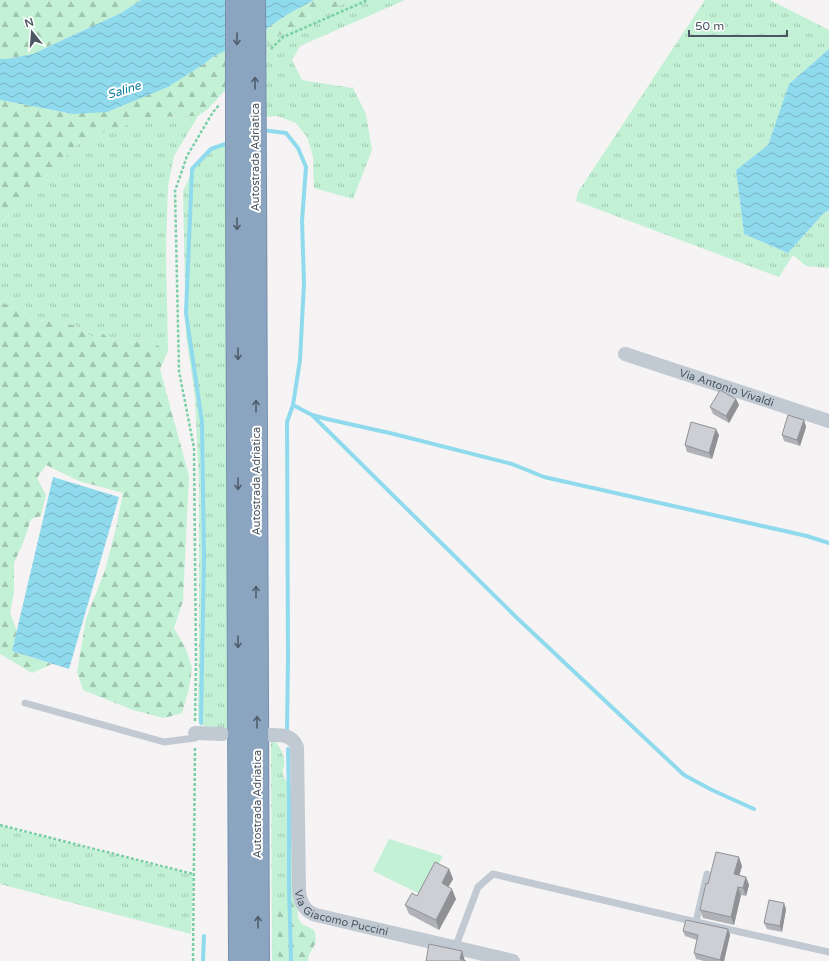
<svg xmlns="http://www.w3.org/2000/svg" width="829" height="961" viewBox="0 0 829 961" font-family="'Varela Round',sans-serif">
	<defs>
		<pattern id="grass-tufts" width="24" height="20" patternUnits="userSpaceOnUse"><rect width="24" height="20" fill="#c3f1d5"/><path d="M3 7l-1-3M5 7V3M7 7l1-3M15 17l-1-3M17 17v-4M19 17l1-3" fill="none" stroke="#a0c6b0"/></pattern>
		<pattern id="forest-firs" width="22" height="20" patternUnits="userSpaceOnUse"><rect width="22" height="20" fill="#c3f1d5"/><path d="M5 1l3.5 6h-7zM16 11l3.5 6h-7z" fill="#a0c6b0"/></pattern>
		<pattern id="water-waves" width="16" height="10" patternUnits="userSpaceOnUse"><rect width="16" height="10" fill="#90daee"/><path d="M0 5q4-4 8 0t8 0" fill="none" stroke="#78b4c4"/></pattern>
	</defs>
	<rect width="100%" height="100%" fill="#f5f3f3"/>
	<g fill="url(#grass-tufts)">
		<polygon points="352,0 405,0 300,46 292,60 302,80 352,88 352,86 366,114 372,150 353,199 314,188 313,156 307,137 296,123 277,116 262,117 260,52 273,38 308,19"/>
		<polygon points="705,0 770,0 829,30 829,49 789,84 768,145 736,170 744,234 788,253 823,214 829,210 829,268 806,266 793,255 779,277 576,201 578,192"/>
		<path d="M198 116 174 156 168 186 166 248 168 351 145 339C127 346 119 345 103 334L92 337 76 326 54 320 33 321 24 312 0 302V225L35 188 82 140 152 117Z"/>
		<path d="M227 144 228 730C218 730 209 730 199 723L198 716 199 633V486L195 397 186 335 183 191 193 170 212 150Z"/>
		<path d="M271 738C277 743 284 752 284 760 285 763 284 766 283 769 282 779 288 784 296 789L297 896 277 906 279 961H272Z"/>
		<polygon points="0,826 193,875 191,934 0,884"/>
	</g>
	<g fill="url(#forest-firs)">
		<polygon points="0,0 141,0 121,13 69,37 33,54 7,59 0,59"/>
		<polygon points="314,0 352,0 308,19 273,38 208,109 198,116 152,117 82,140 35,188 0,225 0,100 73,114 204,64 213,57 263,31 288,14"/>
		<path d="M0 302 24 312 33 321 54 320 76 326 92 337 103 334C119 345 127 346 145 339L168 351 160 369 189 476 183 601 174 628 186 649 192 668 189 688 182 713 164 718 133 710 83 690 77 672 86 619 105 570 116 528 123 493 79 481 46 465 37 478 46 495 41 516 31 519 23 543 14 563V592L10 613 17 631 12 651 52 664 32 673 0 654Z"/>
		<path d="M297 896 298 918 302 924 314 930C320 948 309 947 308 961H279L277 906C281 894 287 897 297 896Z"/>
	</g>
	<polygon fill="#c3f1d5" points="389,839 443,856 422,895 373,871"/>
	<g fill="url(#water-waves)">
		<polygon points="141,0 314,0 288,14 263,31 213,57 204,64 168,87 107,112 73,114 0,100 0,59 7,59 33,54 69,37 121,13"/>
		<polygon points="829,49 829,210 823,214 788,253 744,234 736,170 768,145 789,84"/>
		<polygon points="53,477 119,497 69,669 12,651"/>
	</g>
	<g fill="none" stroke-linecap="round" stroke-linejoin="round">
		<g stroke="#90daee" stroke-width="4">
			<polyline points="262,130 286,133 298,148 306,167 302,221 304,283 300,360 293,405 312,415 327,419 394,434 512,464 544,477 807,536 829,543"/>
			<polyline points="313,416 516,617 684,775 712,790 754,809"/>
			<polyline points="201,723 204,557 202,422 186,313 192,169 211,149 231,142"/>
			<polyline points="287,729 288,659 287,422 293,405"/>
			<polyline points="288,749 289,800 289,886 291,961"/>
			<polyline points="203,961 204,936"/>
		</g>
		<defs>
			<g id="highway">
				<polyline points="255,178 258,961"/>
				<polyline points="237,185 240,961"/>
			</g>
		</defs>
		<use href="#highway" stroke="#7690ad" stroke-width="24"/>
		<g stroke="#7ad0a6" stroke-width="2.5" stroke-dasharray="3 2" stroke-linecap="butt">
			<polyline points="271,49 283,37 368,0"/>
			<polyline points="195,721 196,663 194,448 179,371 175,191 187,156 213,112 220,104"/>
			<polyline points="0,825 193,874"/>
			<polyline points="193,961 195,746"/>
		</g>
		<g stroke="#c1cad2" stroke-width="7">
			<polyline points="25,703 164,742 195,738"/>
			<polyline points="696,922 829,952"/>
			<polyline points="455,948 478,887 493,874 696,922 707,874"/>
		</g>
		<g stroke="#c1cad2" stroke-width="14">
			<path id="s1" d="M625 354 829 421"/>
			<polyline points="195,733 222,734"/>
			<path id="s2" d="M270 735C280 735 292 734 297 747L299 891C300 902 305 912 316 915L513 961"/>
		</g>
		<use href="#highway" stroke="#8ba5c1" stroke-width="22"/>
		<defs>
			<g id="highway-bridge">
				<polyline points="237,0 237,185"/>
				<polyline points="254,0 255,178"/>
			</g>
		</defs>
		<use href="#highway-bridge" stroke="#7690ad" stroke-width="24" stroke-linecap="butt"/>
		<use href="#highway-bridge" stroke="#8ba5c1" stroke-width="22"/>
	</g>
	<g fill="#b0b2b7">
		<polygon points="736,399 739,405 729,423 713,414 710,407"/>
		<polygon points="804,420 806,427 800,446 784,441 782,435"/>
		<polygon points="719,435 712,459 687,452 685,445"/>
		<polygon points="742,866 739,876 746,877 749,885 746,896 741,895 734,925 703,918 700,910 708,884"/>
		<polygon points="449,869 453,879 448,887 456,899 439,930 409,914 405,905"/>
		<polygon points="786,909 782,932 767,929 764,923"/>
		<polygon points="728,929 730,935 724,961 704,961 696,959 694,953 697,940 685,936 683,931"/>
	</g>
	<g fill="#909195">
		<polygon points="736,399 739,405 729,423 726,416"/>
		<polygon points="804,420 806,427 800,446 797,440"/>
		<polygon points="716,429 719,435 712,459 709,453"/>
		<polygon points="739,857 742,866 737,883 734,874"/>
		<polygon points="449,869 453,879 445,893 442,883"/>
		<polygon points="746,877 749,885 746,896 743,888"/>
		<polygon points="738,887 741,895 734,925 731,917"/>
		<polygon points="452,889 456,899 439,930 436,920"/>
		<polygon points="784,903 786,909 782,932 780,926"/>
		<polygon points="728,929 730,935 724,961 721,961 720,960"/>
		<polygon points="462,951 465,961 460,959"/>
	</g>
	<g fill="#cdcfd5" stroke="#909195">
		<polygon points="720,390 736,399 726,416 710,407"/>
		<polygon points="788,415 804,420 797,440 782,435"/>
		<polygon points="691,422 716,429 709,453 685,445"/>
		<polygon points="716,852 739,857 734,874 746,877 743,888 738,887 731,917 700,910 706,883 708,884"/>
		<polygon points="435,862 449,869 442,883 452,889 436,920 405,905 412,893 417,896"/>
		<polygon points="769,900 784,903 780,926 764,923"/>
		<polygon points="686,920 728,929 720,960 694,953 698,935 683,931"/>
		<polygon points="429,944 462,951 460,959 466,961 426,961"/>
	</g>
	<defs><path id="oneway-shaft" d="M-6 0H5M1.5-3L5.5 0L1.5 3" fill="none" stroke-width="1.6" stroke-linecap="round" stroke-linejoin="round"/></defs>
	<g stroke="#505e6b">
		<use href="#oneway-shaft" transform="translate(237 39) rotate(90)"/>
		<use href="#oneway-shaft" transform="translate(255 83) rotate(-90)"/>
		<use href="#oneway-shaft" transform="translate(237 224) rotate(90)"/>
		<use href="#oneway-shaft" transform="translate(238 354) rotate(90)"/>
		<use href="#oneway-shaft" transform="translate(256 406) rotate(-90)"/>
		<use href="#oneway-shaft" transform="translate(238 484) rotate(90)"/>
		<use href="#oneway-shaft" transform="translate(256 592) rotate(-90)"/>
		<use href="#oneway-shaft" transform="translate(238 642) rotate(90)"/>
		<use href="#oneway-shaft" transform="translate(257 722) rotate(-90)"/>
		<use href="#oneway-shaft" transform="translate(258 922) rotate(-90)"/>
	</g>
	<g text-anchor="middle" stroke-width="4" stroke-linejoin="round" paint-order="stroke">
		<g font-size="11" fill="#4a5661" stroke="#fff">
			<text transform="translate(255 157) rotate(-90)" y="4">Autostrada Adriatica</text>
			<text dy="4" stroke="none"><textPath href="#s1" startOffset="107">Via Antonio Vivaldi</textPath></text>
			<text transform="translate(256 481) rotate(-90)" y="4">Autostrada Adriatica</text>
			<text transform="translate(257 804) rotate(-90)" y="4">Autostrada Adriatica</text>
			<text dy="4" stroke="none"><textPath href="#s2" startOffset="228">Via Giacomo Puccini</textPath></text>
		</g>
		<g font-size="12" font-style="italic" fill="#0c7c9b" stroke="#fff">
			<text transform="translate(124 90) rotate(-17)" y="4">Saline</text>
		</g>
	</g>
	<g transform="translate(32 32) rotate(343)" stroke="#ffffff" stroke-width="3" paint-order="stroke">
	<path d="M0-3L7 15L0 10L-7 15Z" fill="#4a5661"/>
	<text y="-6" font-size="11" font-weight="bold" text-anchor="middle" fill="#4a5661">N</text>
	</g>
	<path d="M689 30v6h98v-6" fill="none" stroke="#4a5661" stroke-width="2"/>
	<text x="695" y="30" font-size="12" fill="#4a5661" stroke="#ffffff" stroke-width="3" paint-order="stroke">50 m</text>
</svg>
